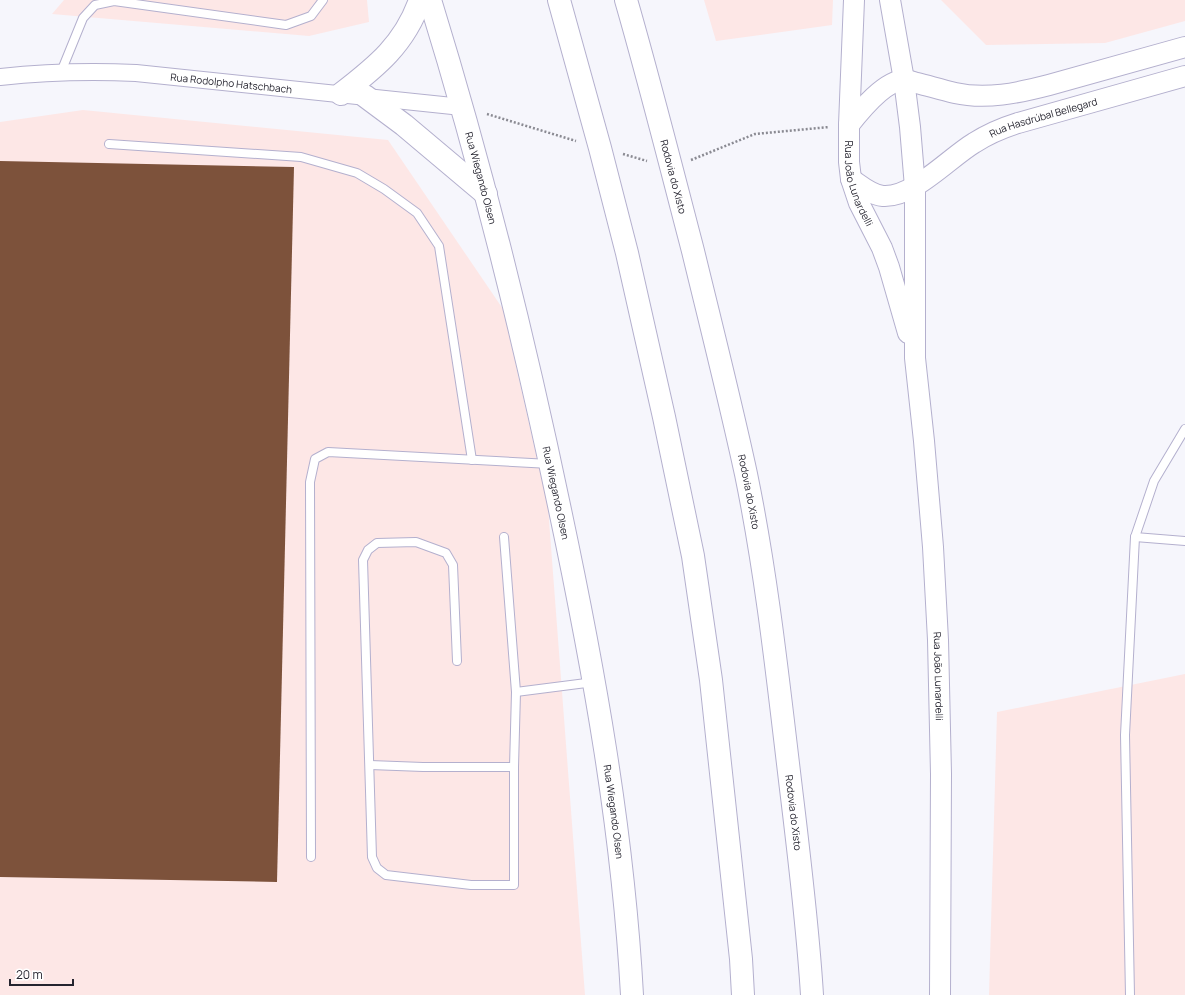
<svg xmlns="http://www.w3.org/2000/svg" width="1185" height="995" viewBox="0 0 1185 995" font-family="Manrope,sans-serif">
	<rect width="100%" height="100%" fill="#f6f6fc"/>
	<g fill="#fde7e6">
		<polygon points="64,0 367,0 369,22 309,36 52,14"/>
		<polygon points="704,0 833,0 832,25 716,41"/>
		<polygon points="941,0 1185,0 1185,21 1105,43 986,45"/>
		<polygon points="83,110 388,140 503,309 548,507 585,995 0,995 0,122"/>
		<polygon points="1185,674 1185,995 989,995 997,712"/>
	</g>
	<polygon fill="#7d523b" points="0,161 294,167 277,882 0,877"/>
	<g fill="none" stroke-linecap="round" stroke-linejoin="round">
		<defs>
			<g id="service">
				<polyline points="61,72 83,18 95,5 114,1 286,25 311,16 323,0"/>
				<polyline points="109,144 301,157 357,173 384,189 417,213 439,246 472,460"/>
				<polyline points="1135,537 1185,541"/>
				<polyline points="457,661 453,565 446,553 416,542 377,543 368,550 363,560 372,857 377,868 386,875 471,885 514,885 514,767 516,692 504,537"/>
				<polyline points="516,692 594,682"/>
				<polyline points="370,765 423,767 514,767"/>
				<polyline points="311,857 310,482 315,459 328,452 550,464"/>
				<polyline points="1130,995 1125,735 1135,537 1154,481 1185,429"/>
			</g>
			<g id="minor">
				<path id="s1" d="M0 77C46 72 90 71 136 73L462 107"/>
			</g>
			<g id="tertiary">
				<path id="s2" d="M854 0 849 125V162L851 179 859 203 882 248 889 267 908 333"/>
				<path id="s3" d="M890 0 904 80 910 127 915 187V358L924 441 933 547 938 640 941 774 940 995"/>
				<path d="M849 125C860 111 885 80 905 80 908 80 913 82 917 83 929 86 942 90 955 93 986 100 1018 93 1049 85L1185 47"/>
				<path id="s4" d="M851 179C860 185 871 195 883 196 913 198 949 158 974 143 988 134 1002 128 1018 123L1185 76"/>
			</g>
			<g id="secondary">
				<path id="s5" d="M430 0C482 168 524 338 560 510 594 670 623 831 632 995"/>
				<path d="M341 94C376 67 405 44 420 0"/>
				<polyline points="365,96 404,125 486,194"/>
			</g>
			<g id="trunk">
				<polyline points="559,0 600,148 627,253 664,417 693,556 711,680 741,959 743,995"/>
				<path id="s6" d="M626 0C650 83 671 167 693 251 711 325 730 400 746 474 768 581 779 690 792 797 800 863 808 929 812 995"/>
			</g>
		</defs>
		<use href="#service" stroke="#b4b0ce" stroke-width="10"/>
		<use href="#minor" stroke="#b4b0ce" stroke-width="18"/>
		<use href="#tertiary" stroke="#b4b0ce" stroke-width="22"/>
		<use href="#secondary" stroke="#b4b0ce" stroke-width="24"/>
		<use href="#trunk" stroke="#b4b0ce" stroke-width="24"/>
		<g stroke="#8a8a92" stroke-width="2.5" stroke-dasharray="2 2" stroke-linecap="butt">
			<polyline points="487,114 576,141"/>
			<polyline points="623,154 647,161"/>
			<polyline points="691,160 755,134 829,127"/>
		</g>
		<use href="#service" stroke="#fff" stroke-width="8"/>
		<use href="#minor" stroke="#fff" stroke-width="16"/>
		<use href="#tertiary" stroke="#fff" stroke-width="20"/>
		<use href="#secondary" stroke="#fff" stroke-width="22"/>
		<use href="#trunk" stroke="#fff" stroke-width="22"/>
	</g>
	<g text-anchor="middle" stroke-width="4" stroke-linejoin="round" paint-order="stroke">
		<g font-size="10" fill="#25242f" stroke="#fff">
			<text dy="4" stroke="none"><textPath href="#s1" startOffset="232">Rua Rodolpho Hatschbach</textPath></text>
			<text dy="4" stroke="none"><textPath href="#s4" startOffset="218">Rua Hasdrúbal Bellegard</textPath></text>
			<text dy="4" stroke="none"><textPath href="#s6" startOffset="183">Rodovia do Xisto</textPath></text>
			<text dy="4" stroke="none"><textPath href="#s5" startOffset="185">Rua Wiegando Olsen</textPath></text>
			<text dy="4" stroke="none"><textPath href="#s2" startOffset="185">Rua João Lunardelli</textPath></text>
			<text dy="4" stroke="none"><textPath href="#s6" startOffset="507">Rodovia do Xisto</textPath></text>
			<text dy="4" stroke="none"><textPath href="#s5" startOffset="509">Rua Wiegando Olsen</textPath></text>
			<text dy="4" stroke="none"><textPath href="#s3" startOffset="679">Rua João Lunardelli</textPath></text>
			<text dy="4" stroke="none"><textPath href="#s5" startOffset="833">Rua Wiegando Olsen</textPath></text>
			<text dy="4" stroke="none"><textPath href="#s6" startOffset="831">Rodovia do Xisto</textPath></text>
		</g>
	</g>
	<path d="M10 979v6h63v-6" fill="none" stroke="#25242f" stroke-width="2"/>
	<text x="16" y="979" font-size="12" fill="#25242f" stroke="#ffffff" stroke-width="3" paint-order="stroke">20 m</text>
</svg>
